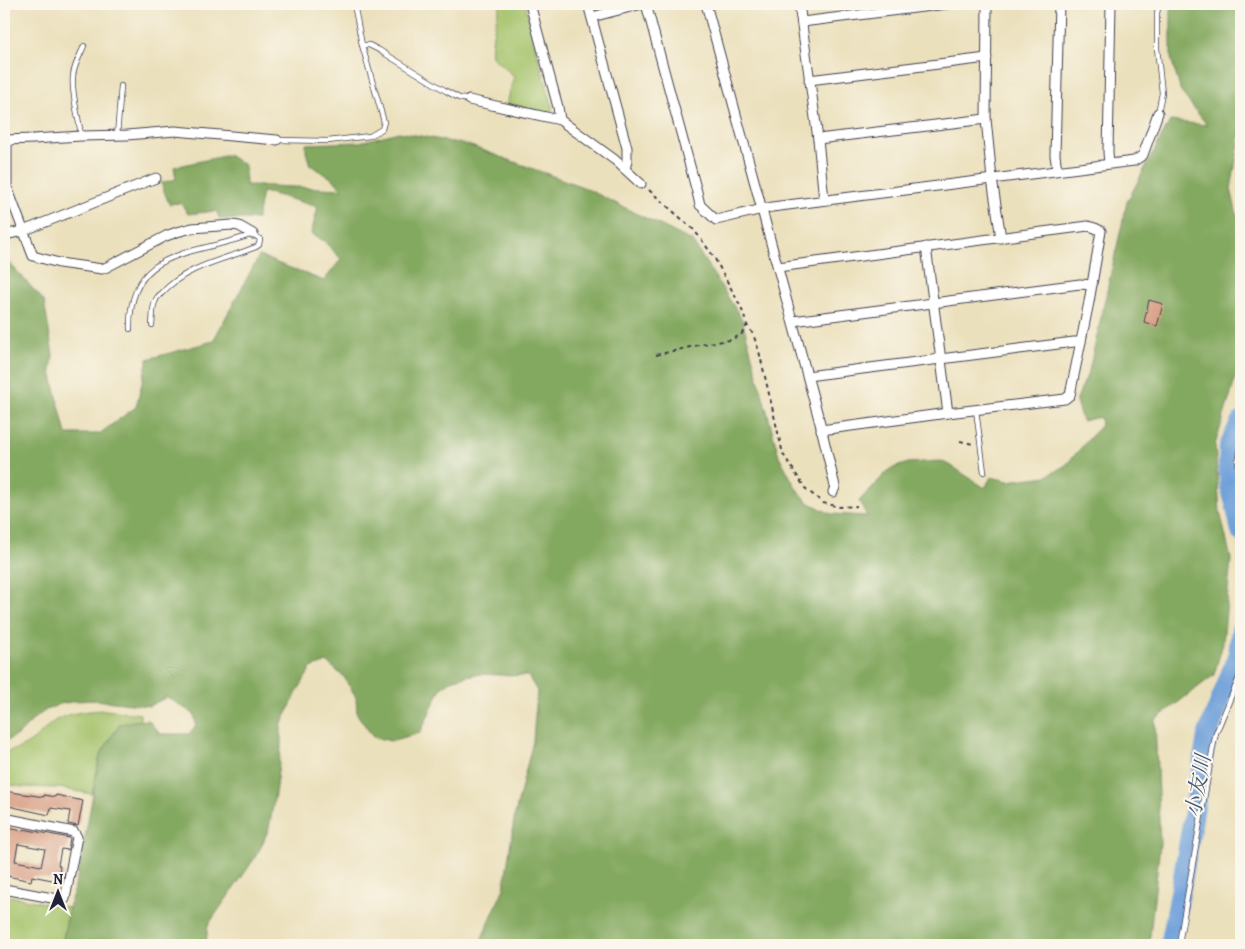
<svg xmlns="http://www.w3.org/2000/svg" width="1245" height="949" viewBox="0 0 1245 949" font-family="Alegreya,'Noto Serif JP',serif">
	<rect width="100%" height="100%" fill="#fbf7ec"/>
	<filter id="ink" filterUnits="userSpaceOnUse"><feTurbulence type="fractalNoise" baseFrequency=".02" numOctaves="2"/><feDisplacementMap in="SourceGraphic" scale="10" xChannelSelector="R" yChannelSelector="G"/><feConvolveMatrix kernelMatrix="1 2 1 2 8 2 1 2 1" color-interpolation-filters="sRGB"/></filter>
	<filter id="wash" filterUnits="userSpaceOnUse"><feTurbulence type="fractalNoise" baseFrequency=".0096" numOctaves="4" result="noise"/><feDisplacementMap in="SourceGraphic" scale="20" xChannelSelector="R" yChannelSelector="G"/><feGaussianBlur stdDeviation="1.12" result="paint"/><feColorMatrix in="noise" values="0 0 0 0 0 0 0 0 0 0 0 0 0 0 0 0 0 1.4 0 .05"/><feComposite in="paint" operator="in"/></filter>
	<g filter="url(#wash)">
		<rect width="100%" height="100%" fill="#ebe0bc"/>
		<g fill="#a4c26a" stroke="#637252">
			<path d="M500 4H525L532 30 533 40 552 104V110L550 112 546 113 507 103 514 76 492 57C490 40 496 21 500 4Z"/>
			<path d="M105 710 140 714V721L120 724 100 755 92 794 59 788 23 787 4 784V752C18 750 28 745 38 736 44 731 49 724 56 720 71 712 88 711 105 710Z"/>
			<polygon points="4,895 69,908 62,945 4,945"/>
		</g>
		<polygon fill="#83a85e" stroke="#52654c" points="1171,4 1241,4 1241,132 1231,189 1241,232 1241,364 1236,377 1215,445 1220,512 1231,559 1223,643 1214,675 1155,720 1160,844 1149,945 479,945 504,888 515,814 533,741 537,691 528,676 475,674 454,679 441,688 420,733 391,741 373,737 357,714 356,697 344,677 327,662 311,668 297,692 281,726 281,748 275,794 269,828 260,849 248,868 208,925 206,945 62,945 69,908 80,865 100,755 120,724 133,721 148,720 160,734 189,734 196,725 194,714 167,697 149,706 96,700 76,701 60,704 46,710 36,717 19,734 4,742 4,257 44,301 53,355 51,372 66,434 99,434 136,407 148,359 213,341 259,256 324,281 341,259 324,241 311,234 318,207 273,194 262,192 257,219 220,219 216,211 188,214 181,203 169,204 161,183 176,179 174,167 228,155 245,165 246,185 342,189 333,179 310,165 306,152 306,144 360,142 399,132 468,145 583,187 692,241 742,319 779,456 796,488 808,502 831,514 867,516 859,501 890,469 908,463 940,461 950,465 985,488 991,477 1008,481 1047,476 1066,465 1101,425 1100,417 1082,421 1076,401 1089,371 1127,202 1170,121 1207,125 1181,92 1171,58"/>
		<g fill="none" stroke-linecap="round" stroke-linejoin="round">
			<g stroke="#6fa0d9" stroke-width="20">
				<polyline points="1241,421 1229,446 1228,467 1230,487 1235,503 1241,532"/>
				<polyline points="1171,945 1171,941 1182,882 1207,736 1238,654 1241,630"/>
			</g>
		</g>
		<g id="blocks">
			<g fill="#d4967b" fill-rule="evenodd">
				<polygon points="1149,300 1163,304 1157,326 1144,322"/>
				<polygon points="4,791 44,797 44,795 55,797 56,795 83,801 78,826 68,824 70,811 51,808 49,815 4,805"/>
				<path d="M4 827 23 831V829L70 838 68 850 61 849 58 865 60 866 59 873H64L62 882 32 876 31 881 7 876 8 870H4ZM18 844 45 849 41 866 15 861Z"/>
			</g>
		</g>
	</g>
	<g filter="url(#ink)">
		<use href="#blocks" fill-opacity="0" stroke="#403e4e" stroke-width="1"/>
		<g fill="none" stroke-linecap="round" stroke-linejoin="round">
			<defs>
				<g id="lane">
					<polyline points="362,45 369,45 379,50 446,91 459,98 469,100"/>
					<polyline points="1158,113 1162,93 1157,48 1157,13 1159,4"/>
					<path d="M81 136C79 117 71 94 73 76 74 65 80 56 84 46"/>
					<polyline points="117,136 121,86"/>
					<polyline points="278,140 328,141 370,136 382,129 384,122 362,45 354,4"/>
					<path d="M130 329C128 246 196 256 253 234L260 239 259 245 256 247C224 260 186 266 162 293 159 295 156 299 155 302 152 308 153 318 152 325"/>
					<polyline points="976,410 984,472"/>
					<polyline points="1241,448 1238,462 1241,477"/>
					<polyline points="1180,945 1180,938 1213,747 1216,733 1241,673"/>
				</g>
				<g id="street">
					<polyline points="530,4 558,107 560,120"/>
					<polyline points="588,4 627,148 627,161 625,169"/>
					<polyline points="646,4 697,192 700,205 716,220 772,207 1134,161 1143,155 1158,113"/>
					<polyline points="706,4 820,423 834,482 835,487 833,492"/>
					<polyline points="799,4 818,139 824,200"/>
					<polyline points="987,4 986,119 992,179 1001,238"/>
					<polyline points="592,17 642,4"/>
					<polyline points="802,22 947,4"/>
					<polyline points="809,80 987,58"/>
					<polyline points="469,100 560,120 615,160 641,184"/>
					<polyline points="818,139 986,119"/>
					<polyline points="4,140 33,139 81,136 127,135 175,131 277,140"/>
					<polyline points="7,140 7,187 33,256 59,263 102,269 107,267 166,236 177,232 192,228 232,225 239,226 253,234"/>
					<polyline points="1109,163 1108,152 1111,4"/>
					<polyline points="1057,170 1055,155 1059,4"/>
					<polyline points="4,235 23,231 156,178"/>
					<polyline points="926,247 948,413"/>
					<polyline points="778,267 1088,226 1095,228 1101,231 1089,302 1070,395 1065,399 948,413 821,430"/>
					<polyline points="793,321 1080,284 1092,285"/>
					<polyline points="807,376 1074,342 1081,342"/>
					<polyline points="4,818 74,832 77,837 65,899 63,900 4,889"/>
				</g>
			</defs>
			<use href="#lane" stroke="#403e4e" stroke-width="6"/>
			<use href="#street" stroke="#403e4e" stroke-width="11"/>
			<g stroke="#403e4e" stroke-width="2" stroke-dasharray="4 4" stroke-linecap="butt">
				<polyline points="649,190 693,229 701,239 714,257 741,307 747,325 753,334 759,351 783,454 805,488 823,503 840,507 857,506"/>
				<polyline points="656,355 703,344 730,340 741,335 747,325"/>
				<polyline points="960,441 973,444"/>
			</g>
			<use href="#lane" stroke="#fff" stroke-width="4.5"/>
			<use href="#street" stroke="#fff" stroke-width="9"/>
		</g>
	</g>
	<g text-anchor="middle" stroke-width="4" stroke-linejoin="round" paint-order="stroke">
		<g font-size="21" font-style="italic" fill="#41547a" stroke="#fbf7ec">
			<text transform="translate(1198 786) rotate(-80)" y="7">小友川</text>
		</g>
	</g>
	<rect width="1245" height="949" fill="none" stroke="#fbf7ec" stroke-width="20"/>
	<g transform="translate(58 892)" stroke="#fbf7ec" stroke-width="4" paint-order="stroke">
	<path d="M0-4L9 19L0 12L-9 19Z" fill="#22223b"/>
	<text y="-8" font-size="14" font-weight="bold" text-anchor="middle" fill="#22223b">N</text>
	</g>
</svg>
